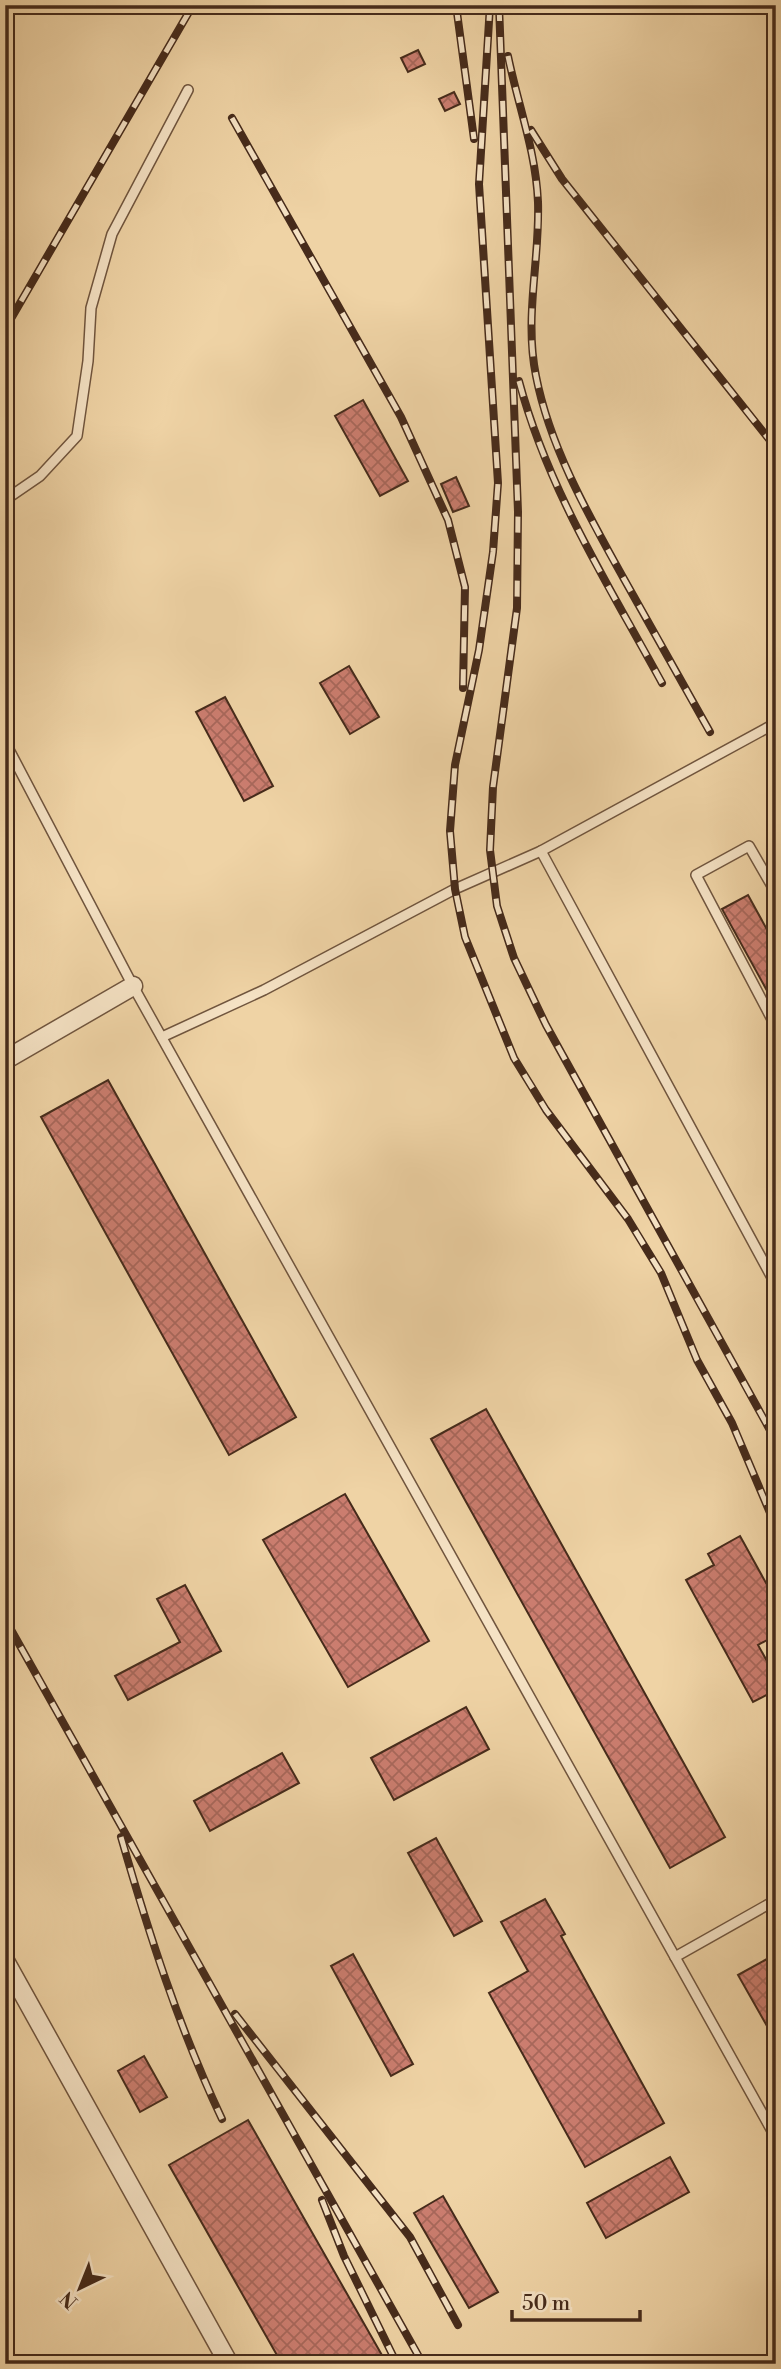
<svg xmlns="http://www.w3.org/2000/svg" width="781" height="2369" viewBox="0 0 781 2369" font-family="'Libre Bodoni',serif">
	<defs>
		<pattern id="building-cross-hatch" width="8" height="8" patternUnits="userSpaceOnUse" patternTransform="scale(1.75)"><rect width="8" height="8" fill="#cb7d6f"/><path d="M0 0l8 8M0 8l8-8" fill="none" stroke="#a7675a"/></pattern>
	</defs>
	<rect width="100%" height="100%" fill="#efd3a5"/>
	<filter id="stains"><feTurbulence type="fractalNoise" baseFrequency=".00286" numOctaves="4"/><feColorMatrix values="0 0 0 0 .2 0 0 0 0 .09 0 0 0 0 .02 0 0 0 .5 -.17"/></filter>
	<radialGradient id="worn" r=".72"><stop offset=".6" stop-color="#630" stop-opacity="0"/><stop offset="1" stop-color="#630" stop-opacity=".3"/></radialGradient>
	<g fill="url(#building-cross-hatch)" stroke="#462b1b" stroke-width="2">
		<polygon points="418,50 425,64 408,72 401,58"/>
		<polygon points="454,92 460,104 445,111 439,99"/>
		<polygon points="363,400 408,481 380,496 335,416"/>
		<polygon points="456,477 469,506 453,512 441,484"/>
		<polygon points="349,666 379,717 350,734 320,683"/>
		<polygon points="225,697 273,786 244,801 196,712"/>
		<polygon points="748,895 776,946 776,1007 722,909"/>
		<polygon points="108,1080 296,1417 229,1455 41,1117"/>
		<polygon points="486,1409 725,1837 670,1868 431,1439"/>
		<polygon points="345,1494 429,1641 348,1687 263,1540"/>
		<polygon points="740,1536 776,1601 776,1635 758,1645 776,1677 776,1690 753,1702 686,1580 714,1565 708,1554"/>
		<polygon points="185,1585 221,1651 128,1700 115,1676 180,1642 157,1599"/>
		<polygon points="466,1707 489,1749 394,1800 371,1758"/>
		<polygon points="282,1753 299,1783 210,1831 194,1801"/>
		<polygon points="436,1838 482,1921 454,1936 408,1853"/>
		<polygon points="545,1899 565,1934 561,1936 664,2123 585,2167 489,1993 528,1971 501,1922"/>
		<polygon points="353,1954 413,2064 391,2076 331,1966"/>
		<polygon points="776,1954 776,2042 738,1975"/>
		<polygon points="144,2056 167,2097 140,2112 118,2071"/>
		<polygon points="248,2120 387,2364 282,2364 169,2165"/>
		<polygon points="670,2157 689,2192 606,2238 587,2203"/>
		<polygon points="443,2196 498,2292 469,2308 414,2213"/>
	</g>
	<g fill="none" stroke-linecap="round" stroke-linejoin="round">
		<defs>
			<g id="service">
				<polyline points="5,500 40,476 77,436 88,361 91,308 112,234 188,90"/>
				<polyline points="5,742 133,986 776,2138"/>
				<polyline points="541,851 776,1285"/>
				<polyline points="776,893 749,846 696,875 776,1027"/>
				<polyline points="162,1037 264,990 455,889 541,851 776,723"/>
				<polyline points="675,1957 776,1900"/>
			</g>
			<g id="minor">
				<polyline points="5,1060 133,986"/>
				<polyline points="5,1961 229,2364"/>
			</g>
		</defs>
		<use href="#service" stroke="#70553e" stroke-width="12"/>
		<use href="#minor" stroke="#70553e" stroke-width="21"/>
		<use href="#service" stroke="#f5e2c4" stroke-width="9"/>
		<use href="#minor" stroke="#f5e2c4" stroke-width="18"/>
		<defs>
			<g id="rail">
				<polyline points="456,5 474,139"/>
				<polyline points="490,5 479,184 498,483 493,552 479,650 455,765 450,831 455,889 465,937 514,1058 546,1110 628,1219 661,1273 697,1360 732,1423 776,1527"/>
				<polyline points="499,5 518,512 517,608 493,787 490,850 497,906 514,958 546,1025 776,1441"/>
				<path d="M508 56C518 105 536 152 538 202 540 260 524 317 536 376 550 448 589 516 624 579 653 630 681 681 710 732"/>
				<polyline points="232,118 401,417 448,520 465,587 463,688"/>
				<polyline points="531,130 562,179 776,448"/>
				<polyline points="5,329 193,5"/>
				<path d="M519 381C548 490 608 584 662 683"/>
				<polyline points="5,1619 423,2364"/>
				<path d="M121 1837C149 1934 179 2028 222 2119"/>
				<polyline points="235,2014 410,2237 458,2325"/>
				<polyline points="322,2200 344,2256 397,2364"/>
			</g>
		</defs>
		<use href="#rail" stroke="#462b1b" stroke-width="8"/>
		<use href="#rail" stroke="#f5e2c4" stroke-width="5" stroke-dasharray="16" stroke-linecap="butt"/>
	</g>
	<rect width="781" height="2369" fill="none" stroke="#efd3a5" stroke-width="28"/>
	<rect x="7" y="7" width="767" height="2355" fill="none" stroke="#462b1b" stroke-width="3.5"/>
	<rect x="14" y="14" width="753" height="2341" fill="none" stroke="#462b1b" stroke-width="2"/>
	<g transform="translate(80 2288) rotate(223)" stroke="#f5e2c4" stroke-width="5" paint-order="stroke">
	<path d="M0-5L12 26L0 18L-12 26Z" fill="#462b1b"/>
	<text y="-10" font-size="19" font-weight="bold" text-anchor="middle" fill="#462b1b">N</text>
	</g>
	<path d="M512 2310v10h128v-10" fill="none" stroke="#462b1b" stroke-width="3.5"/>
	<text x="522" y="2310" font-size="21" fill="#462b1b" stroke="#f5e2c4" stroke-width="5" paint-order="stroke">50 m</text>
	<rect width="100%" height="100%" filter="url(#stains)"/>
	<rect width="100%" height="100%" fill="url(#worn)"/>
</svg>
